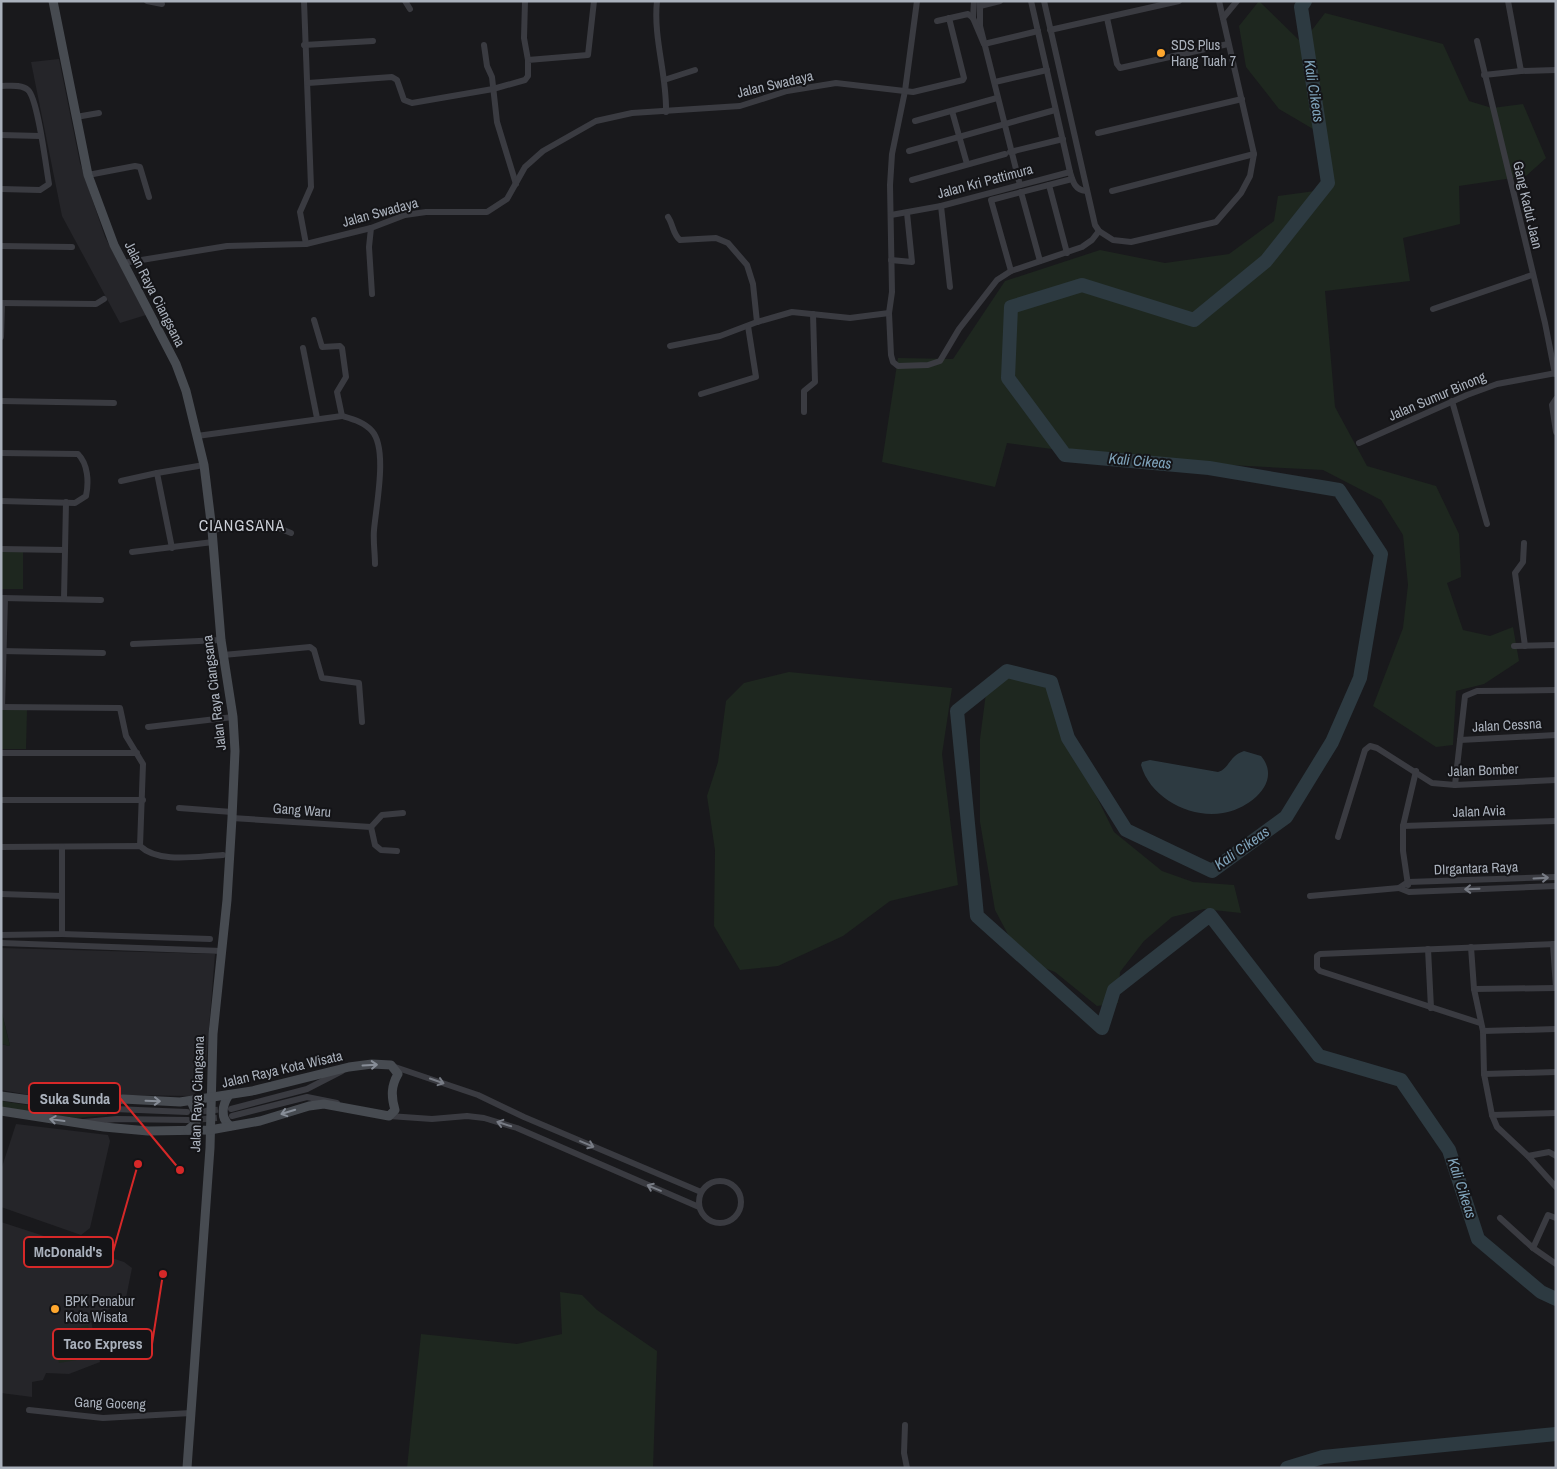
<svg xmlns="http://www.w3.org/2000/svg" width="1557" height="1469" viewBox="0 0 1557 1469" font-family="'Archivo Narrow',sans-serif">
	<rect width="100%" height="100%" fill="#19191c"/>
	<g fill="#252529">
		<polygon points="59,59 80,163 105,237 146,315 120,323 62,216 31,62"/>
		<polygon points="1,948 215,954 206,1065 198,1091 192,1096 120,1095 99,1100 81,1101 52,1099 1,1090 1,1044 10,1046 1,1009"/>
		<polygon points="16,1124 108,1135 110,1141 90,1228 81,1235 1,1207 1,1170"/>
		<polygon points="1,1222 124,1262 132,1268 126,1298 91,1321 100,1362 69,1374 46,1373 43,1380 32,1382 32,1397 1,1393"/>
	</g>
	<g fill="#1e271f">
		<polygon points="1259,1 1302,43 1325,13 1443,44 1469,101 1492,108 1523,104 1546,158 1526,176 1459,186 1460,224 1403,238 1410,281 1325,291 1335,407 1367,466 1436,486 1459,534 1461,577 1447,583 1463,630 1490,636 1513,627 1519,661 1484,684 1456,691 1453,745 1436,747 1373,706 1403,628 1408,585 1403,535 1381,500 1323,470 1135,460 1007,443 995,487 882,462 898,358 953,359 1005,281 1100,250 1165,263 1229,254 1274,221 1278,196 1330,189 1325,136 1279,109 1246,67 1239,26"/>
		<rect x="1" y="550" width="22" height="39"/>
		<polygon points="1017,670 1037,671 1054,694 1078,759 1114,832 1162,871 1193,882 1234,885 1241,913 1204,909 1172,917 1144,941 1120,972 1118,1003 1097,1006 1055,972 1021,959 995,910 980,822 980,739 986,693"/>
		<polygon points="789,672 952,688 942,754 958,885 890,901 843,936 778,966 740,970 714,926 715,850 707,796 718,762 726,701 744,683"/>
		<polygon points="1,710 27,710 26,749 1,749"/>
		<polygon points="1,1009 10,1046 1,1044"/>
		<polygon points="1,1101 67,1111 107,1113 107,1115 76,1118 1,1107"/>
		<polygon points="560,1292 582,1295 597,1310 657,1351 653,1468 407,1468 421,1334 517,1344 562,1334"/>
		<polygon points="88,1325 95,1356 78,1359 71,1329"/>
		<polygon points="70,1329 77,1360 59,1363 53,1333"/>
	</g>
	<path fill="#2d3a41" d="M1244 751 1261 756C1283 782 1249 809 1223 813 1191 819 1150 798 1141 765L1142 762 1150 760 1218 772C1229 769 1229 756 1244 751Z"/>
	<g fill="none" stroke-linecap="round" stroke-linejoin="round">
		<g stroke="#2d3a41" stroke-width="14">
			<polyline points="1305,1 1301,7 1328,183 1266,261 1194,320 1082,285 1011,307 1008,378 1065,455 1209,468 1339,490 1381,554 1360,678 1332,742 1286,817 1212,871 1126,830 1068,738 1051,682 1007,671 957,711 977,916 1102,1028 1114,990 1210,915 1319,1056 1401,1080 1449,1150 1478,1239 1541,1292 1556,1299"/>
			<polyline points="1287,1468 1323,1457 1556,1434"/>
		</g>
		<g stroke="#36373c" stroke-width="6" stroke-dasharray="6 3" stroke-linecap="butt">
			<polyline points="194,1112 226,1109"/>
			<polyline points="193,1120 228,1117"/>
		</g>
		<g stroke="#3a3b41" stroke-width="6">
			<polyline points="147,1 162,4"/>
			<polyline points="304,1 311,187 300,212 306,244"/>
			<polyline points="405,1 410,9"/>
			<polyline points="525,1 524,38 528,60"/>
			<path d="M657 1C653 38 667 75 666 112"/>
			<polyline points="917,1 905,91 892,154 890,185 892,292 889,313 891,355 893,362 898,366 928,365 940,361 959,329 997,280 1011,271 1082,247 1092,240 1099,231"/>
			<polyline points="980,1 980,26 1020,185"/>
			<path d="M1031 1 1070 172C1073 182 1075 190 1086 191"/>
			<polyline points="1044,1 1095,225 1099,231 1113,240 1131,242 1216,222 1241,193 1250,176 1254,154 1219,1"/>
			<polyline points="1508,1 1521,71 1556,70"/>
			<polyline points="980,6 1000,1"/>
			<polyline points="973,18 974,1"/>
			<polyline points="1107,18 1117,64 1120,68 1228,44"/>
			<polyline points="1223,18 1237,1"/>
			<polyline points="937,21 968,14 973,18 984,44 1038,31"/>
			<polyline points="1050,30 1179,1"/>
			<polyline points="1477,41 1545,323 1555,374"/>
			<polyline points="304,45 373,41"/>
			<polyline points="484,45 487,66 492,77 497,122 516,184"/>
			<polyline points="1484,75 1521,71"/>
			<polyline points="664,80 695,70"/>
			<polyline points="995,82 1047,70"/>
			<polyline points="308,83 392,77 397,80 404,100 412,103 493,89 525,80 528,76 528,60 588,55 594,1"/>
			<path d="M1 86C9 86 22 84 28 90 38 99 46 167 49 184L40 190 1 189"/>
			<polyline points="952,111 967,164"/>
			<polyline points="76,117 99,113"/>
			<polyline points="915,121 997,98"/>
			<polyline points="1098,133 1242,99"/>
			<polyline points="1,135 40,136"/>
			<polyline points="909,151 1055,110"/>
			<polyline points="1010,152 1063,139"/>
			<polyline points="88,175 135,166 140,167 149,197"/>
			<polyline points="912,180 1005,154"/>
			<polyline points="1049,185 1067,253"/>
			<polyline points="1112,191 1254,154"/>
			<polyline points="1021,192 1040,261"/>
			<polyline points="941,206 950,287"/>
			<polyline points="891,215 941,206 1070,172"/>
			<path d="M668 217C673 224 673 235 680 240L716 238 728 243 747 265 753 284 757 322"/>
			<polyline points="371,228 369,247 372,294"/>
			<polyline points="1,246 72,247"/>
			<polyline points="891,260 912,262 907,213"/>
			<polyline points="123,263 227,246 306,244 371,228 405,215 426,212 487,212 507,199 525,167 543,151 596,121 632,113 740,106 787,91 836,83 913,92 963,80 964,78 949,18"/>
			<polyline points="1011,271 991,200 1072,179"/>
			<polyline points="1,303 96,304 104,299"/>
			<polyline points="1433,309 1532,275"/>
			<polyline points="1,337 2,303"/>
			<polyline points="670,346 720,336 757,322 792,312 850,318 889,313"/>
			<polyline points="303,348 317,418"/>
			<polyline points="701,394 756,377 748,326"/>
			<polyline points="1556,399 1552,405 1556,432"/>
			<polyline points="1,401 114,403"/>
			<polyline points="1452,401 1487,524"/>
			<polyline points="804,412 804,391 815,382 813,314"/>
			<path d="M342 416C352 419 364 422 372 431 388 449 376 506 374 530 373 541 375 553 375 564"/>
			<polyline points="197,436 342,416 337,392 346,377 342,348 340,346 322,347 314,320"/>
			<polyline points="1359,443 1467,395 1497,384 1556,373"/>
			<path d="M1 453 78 454C88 464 89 482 86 496L75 503 1 501"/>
			<polyline points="157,473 204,465"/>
			<polyline points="121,481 157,473 172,548"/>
			<polyline points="212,530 264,522 291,533"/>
			<polyline points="1524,543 1523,562 1515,573 1525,646"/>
			<polyline points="1,549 65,550"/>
			<polyline points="132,552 213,542"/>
			<polyline points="2,598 101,600"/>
			<polyline points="64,599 66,502"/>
			<polyline points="133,644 221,640"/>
			<polyline points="1514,646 1556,645"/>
			<polyline points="1,651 103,653"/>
			<polyline points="223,655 310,647 314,650 322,678 359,683 362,722"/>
			<polyline points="1,707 120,708 126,736 143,764 140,846"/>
			<polyline points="2,707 5,598"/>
			<polyline points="148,727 233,717"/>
			<polyline points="1460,740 1556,735"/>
			<polyline points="1,753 137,753"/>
			<polyline points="1455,785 1465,696 1477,691 1556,690"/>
			<polyline points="1,800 143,800"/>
			<polyline points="179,808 232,812"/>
			<polyline points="232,818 371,827 375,845 381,850 397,851"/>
			<polyline points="1403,826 1556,821"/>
			<polyline points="371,827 382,815 403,813"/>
			<polyline points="1338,837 1365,750 1370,746 1377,748 1432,783 1455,785 1556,780"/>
			<path d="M1 847 140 846C159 864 198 856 223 855"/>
			<polyline points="1556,877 1408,882 1399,888 1409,892 1556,886"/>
			<polyline points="1408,885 1403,851 1403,826 1416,771"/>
			<polyline points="1,894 62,896"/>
			<polyline points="1310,896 1399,888"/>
			<polyline points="62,934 210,939"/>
			<polyline points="1,935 62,934 62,847"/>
			<polyline points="1,943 222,951"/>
			<polyline points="1553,944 1556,988"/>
			<polyline points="1471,947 1474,989 1483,1031 1484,1074 1492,1115 1497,1127 1528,1156 1556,1187"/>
			<polyline points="1428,949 1431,1008"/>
			<polyline points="1474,989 1556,988"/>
			<polyline points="1480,1023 1320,971 1317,968 1317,956 1320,954 1556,944"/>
			<polyline points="1483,1031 1556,1029"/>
			<polyline points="392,1066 478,1095 524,1117 701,1192"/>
			<polyline points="1484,1074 1556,1072"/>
			<polyline points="90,1108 187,1112"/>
			<polyline points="231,1109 307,1089 342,1071"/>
			<polyline points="1492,1115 1556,1113"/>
			<polyline points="232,1116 307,1097 337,1103"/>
			<polyline points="389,1116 432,1119 467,1116 484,1118 517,1128 699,1207"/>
			<polyline points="84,1122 117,1119 188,1120"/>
			<polyline points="1528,1156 1549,1152 1556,1156"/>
			<circle cx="720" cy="1202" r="21"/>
			<polyline points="1500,1218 1533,1248 1556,1264"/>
			<polyline points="1533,1248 1548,1215 1556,1218"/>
			<polyline points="29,1410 103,1418 191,1413"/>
			<polyline points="905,1425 904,1453 907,1468"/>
		</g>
		<g stroke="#474b51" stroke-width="9">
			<polyline points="53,1 88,175 114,245 176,364 186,391 204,465 212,530 221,640 233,717 235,751 232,818 227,900 213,1034 210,1148 187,1468"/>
			<path d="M229 1095C222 1105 220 1118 230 1126"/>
			<path d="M1 1096 81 1107 123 1099 180 1102 252 1091 349 1067 372 1064 391 1065 398 1074C391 1086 391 1096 395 1110L389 1116 324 1104 309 1106 260 1121 210 1130 148 1131 104 1127 1 1111"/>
			<polyline points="188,1130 196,1123 196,1113 191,1101"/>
		</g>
	</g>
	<defs><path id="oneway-shaft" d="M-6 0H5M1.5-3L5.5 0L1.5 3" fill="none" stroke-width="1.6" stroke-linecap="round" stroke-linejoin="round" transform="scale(1.25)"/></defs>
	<g stroke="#787c85">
		<use href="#oneway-shaft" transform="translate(1541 878) rotate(-3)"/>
		<use href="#oneway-shaft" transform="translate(1472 889) rotate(178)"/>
		<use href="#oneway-shaft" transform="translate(437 1081) rotate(19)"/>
		<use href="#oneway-shaft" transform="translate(504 1124) rotate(-162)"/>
		<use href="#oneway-shaft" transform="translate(587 1144) rotate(23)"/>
		<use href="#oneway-shaft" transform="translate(654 1188) rotate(-157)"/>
	</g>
	<g stroke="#878d97">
		<use href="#oneway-shaft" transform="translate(370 1065) rotate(-3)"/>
		<use href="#oneway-shaft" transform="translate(153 1101) rotate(2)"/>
		<use href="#oneway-shaft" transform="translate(288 1112) rotate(163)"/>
		<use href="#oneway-shaft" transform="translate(57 1120) rotate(-172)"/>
	</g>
	<g fill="#ffa72e" stroke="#141417" stroke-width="2">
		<circle cx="1161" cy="53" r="5"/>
		<circle cx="55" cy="1309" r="5"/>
	</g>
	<g text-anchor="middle" stroke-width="4" stroke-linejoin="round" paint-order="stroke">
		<g font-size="14" fill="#aab1bc" stroke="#141417" text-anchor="start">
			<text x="1171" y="50">SDS Plus<tspan x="1171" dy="16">Hang Tuah 7</tspan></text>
			<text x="65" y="1306">BPK Penabur<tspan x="65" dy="16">Kota Wisata</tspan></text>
		</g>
		<g font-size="14" fill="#aab1bc" stroke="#141417">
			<text transform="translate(775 84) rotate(-13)" y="5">Jalan Swadaya</text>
			<text transform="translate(985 181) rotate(-15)" y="5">Jalan Kri Pattimura</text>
			<text transform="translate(1528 205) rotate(77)" y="5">Gang Kadut Jaan</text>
			<text transform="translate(380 212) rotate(-15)" y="5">Jalan Swadaya</text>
			<text transform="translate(155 294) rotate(63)" y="5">Jalan Raya Ciangsana</text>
			<text transform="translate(1437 396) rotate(-23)" y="5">Jalan Sumur Binong</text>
			<text transform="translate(214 693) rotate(-97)" y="5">Jalan Raya Ciangsana</text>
			<text transform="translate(1507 725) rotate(-3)" y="5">Jalan Cessna</text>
			<text transform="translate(1483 770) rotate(-2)" y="5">Jalan Bomber</text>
			<text transform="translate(302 810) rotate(4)" y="5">Gang Waru</text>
			<text transform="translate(1479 811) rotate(-2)" y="5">Jalan Avia</text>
			<text transform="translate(1476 868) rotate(-2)" y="5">DIrgantara Raya</text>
			<text transform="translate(282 1069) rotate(-13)" y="5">Jalan Raya Kota Wisata</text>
			<text transform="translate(197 1094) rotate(-88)" y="5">Jalan Raya Ciangsana</text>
			<text transform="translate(110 1403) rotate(2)" y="5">Gang Goceng</text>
		</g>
		<g font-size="15" font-style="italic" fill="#7fa3ba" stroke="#141417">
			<text transform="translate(1314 91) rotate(81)" y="5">Kali Cikeas</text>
			<text transform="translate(1140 461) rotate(5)" y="5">Kali Cikeas</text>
			<text transform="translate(1242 848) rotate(-35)" y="5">Kali Cikeas</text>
			<text transform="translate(1462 1188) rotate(72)" y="5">Kali Cikeas</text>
		</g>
		<g font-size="16" letter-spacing="1" fill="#ccd0d8" stroke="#141417">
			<text x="242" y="531">CIANGSANA</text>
		</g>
	</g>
	<path fill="none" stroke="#d62828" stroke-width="2" d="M180 1170L120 1098M138 1164L113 1252M163 1274L152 1344"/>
	<g fill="#d62828" stroke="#141417" stroke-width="2">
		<circle cx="180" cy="1170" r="5"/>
		<circle cx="138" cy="1164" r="5"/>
		<circle cx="163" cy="1274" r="5"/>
	</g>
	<g fill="#141417" stroke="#d62828" stroke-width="2">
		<rect x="29" y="1083" width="91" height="30" rx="5"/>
		<rect x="24" y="1237" width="89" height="30" rx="5"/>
		<rect x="53" y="1329" width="99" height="30" rx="5"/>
	</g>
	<g font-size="15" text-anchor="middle" font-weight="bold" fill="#aab1bc">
		<text x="75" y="1104">Suka Sunda</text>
		<text x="68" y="1257">McDonald's</text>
		<text x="103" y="1349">Taco Express</text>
	</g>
	<rect width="1557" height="1469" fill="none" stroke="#aab1bc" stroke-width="5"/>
</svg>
